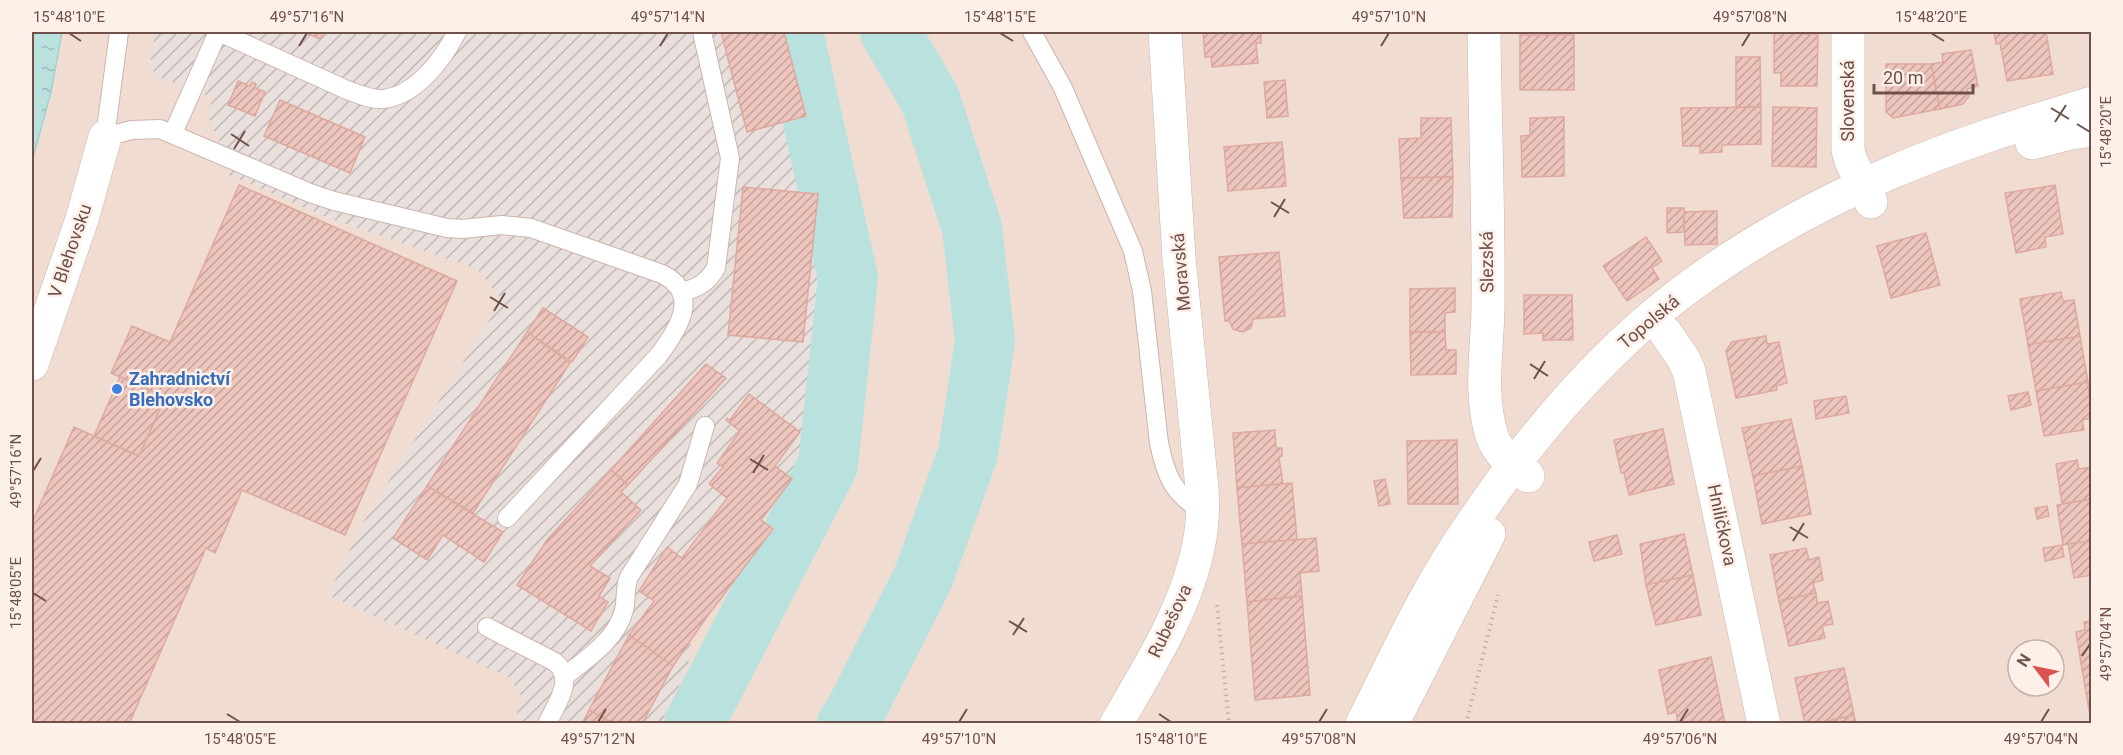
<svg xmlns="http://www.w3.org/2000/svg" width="2123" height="755" viewBox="0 0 2123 755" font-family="Roboto,sans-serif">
	<defs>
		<pattern id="industrial-furrows" width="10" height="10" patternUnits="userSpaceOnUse" patternTransform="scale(1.5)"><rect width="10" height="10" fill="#e9e0dd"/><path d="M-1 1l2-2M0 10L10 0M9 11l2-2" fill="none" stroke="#c1b8b5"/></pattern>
		<pattern id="water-ripples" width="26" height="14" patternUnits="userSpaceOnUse" patternTransform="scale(1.5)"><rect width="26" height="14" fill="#b9e2df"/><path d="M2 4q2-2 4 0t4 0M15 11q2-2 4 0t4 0" fill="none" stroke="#9bbab7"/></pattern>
		<pattern id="building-hatch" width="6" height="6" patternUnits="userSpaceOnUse" patternTransform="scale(1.5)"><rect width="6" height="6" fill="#edc5bc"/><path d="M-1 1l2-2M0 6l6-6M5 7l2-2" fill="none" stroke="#c4a29b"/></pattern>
	</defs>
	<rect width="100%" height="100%" fill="#faece3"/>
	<path fill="#f1dcd2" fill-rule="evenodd" d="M32 32H2091V723H32ZM2018 650H2054V686H2018Z"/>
	<polygon fill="url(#industrial-furrows)" points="155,32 803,32 818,109 828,203 829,309 795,479 773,529 691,641 688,667 661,723 514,723 522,697 510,678 328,595 364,521 502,300 477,269 329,218 229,175 218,138 210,122 209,109 213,98 156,76 150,65"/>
	<polygon fill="url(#water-ripples)" stroke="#a0d2cf" stroke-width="1.5" points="32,32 62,32 51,92 32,161"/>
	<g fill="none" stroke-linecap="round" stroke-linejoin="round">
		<g stroke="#b9e2df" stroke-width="60">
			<polyline points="694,724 828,465 848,278 793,32"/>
			<polyline points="847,724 854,714 923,578 968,453 985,341 972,228 930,99 890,32"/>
		</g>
	</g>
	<g fill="url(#building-hatch)" stroke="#dea99e" stroke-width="1.5">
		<polygon points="304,32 324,32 320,39"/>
		<polygon points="721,32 784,32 806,116 747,132"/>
		<polygon points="1203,32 1261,32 1261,43 1256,43 1258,63 1212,67 1211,57 1205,57"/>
		<polygon points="1774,32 1818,32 1818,34 1774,33"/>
		<polygon points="1994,32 2046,32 2053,74 2007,81 2000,43 1996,44"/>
		<polygon points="1774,33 1818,34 1817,86 1781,86 1781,73 1774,73"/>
		<rect x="1520" y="35" width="54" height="55"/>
		<polygon points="1971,50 1978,86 1967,89 1969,96 1963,104 1940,109 1931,64 1943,62 1942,54"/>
		<polygon points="1736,57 1760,57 1761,107 1736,108"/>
		<polygon points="1886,64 1931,64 1940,109 1893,118 1886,112"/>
		<polygon points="1285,80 1288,116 1267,118 1264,82"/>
		<polygon points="238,81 250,86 252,82 256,84 255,88 265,92 255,116 228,105"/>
		<polygon points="280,100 365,137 350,173 264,136"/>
		<polygon points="1761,107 1761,144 1722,145 1722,152 1700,153 1700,146 1683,146 1681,108"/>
		<polygon points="1773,107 1817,108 1816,167 1772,166"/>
		<polygon points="1564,117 1564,176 1522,177 1521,136 1530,135 1530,118"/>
		<polygon points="1421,118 1451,118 1453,177 1401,178 1399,139 1421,138"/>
		<polygon points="1282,142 1286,186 1228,191 1224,147"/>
		<polygon points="1453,177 1452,217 1404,218 1401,178"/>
		<polygon points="239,185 457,281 345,535 242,490 215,553 206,548 129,724 32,724 32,523 74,427 139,456 165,397 111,373 132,326 170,342"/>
		<polygon points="2055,185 2063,234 2045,237 2046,247 2016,253 2005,193"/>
		<polygon points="743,187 818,194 803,342 728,335"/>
		<polygon points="1667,208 1684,208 1684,232 1667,233"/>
		<polygon points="1717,211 1717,244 1685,245 1684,212"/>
		<polygon points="1926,233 1940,285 1891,298 1877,246"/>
		<polygon points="1646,237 1662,261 1652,268 1659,279 1627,301 1603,266"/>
		<polygon points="1279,252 1285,316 1253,319 1251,328 1243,332 1233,329 1229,321 1225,321 1219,257"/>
		<polygon points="1455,288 1455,312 1445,313 1445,332 1410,332 1410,289"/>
		<polygon points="2061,292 2063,301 2074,300 2080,336 2028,345 2020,299"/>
		<polygon points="1524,295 1572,295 1573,340 1543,340 1543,333 1524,334"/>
		<polygon points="543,308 588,337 572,362 527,332"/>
		<polygon points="527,332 570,363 473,513 427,486"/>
		<polygon points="1410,332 1445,332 1446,350 1456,350 1456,374 1411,375"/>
		<polygon points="1766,336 1767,344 1779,342 1787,383 1776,386 1777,390 1736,398 1726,351 1732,342"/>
		<polygon points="2080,336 2088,382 2036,391 2028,345"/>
		<polygon points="706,364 726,378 628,485 611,470"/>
		<polygon points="120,377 165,397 139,456 94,436"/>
		<polygon points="2088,382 2092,418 2082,420 2084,430 2044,436 2036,391"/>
		<polygon points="2028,392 2031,405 2011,410 2008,396"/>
		<polygon points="749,394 800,432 775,466 792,479 761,520 773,529 706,618 673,666 629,635 654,601 639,591 667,547 682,558 727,498 709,484 723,467 717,463 740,431 726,420 727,418 730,420"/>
		<polygon points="1846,396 1849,413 1816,419 1814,401"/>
		<polygon points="1791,419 1802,466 1753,476 1742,428"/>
		<polygon points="1663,429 1674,484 1629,495 1624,473 1621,473 1614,440"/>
		<polygon points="1275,430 1276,448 1282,448 1282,456 1279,457 1283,484 1237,488 1233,433"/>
		<polygon points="1457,440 1458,504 1408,504 1407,441"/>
		<polygon points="2077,460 2079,469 2092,467 2092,499 2062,504 2056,464"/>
		<polygon points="1802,466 1811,514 1762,524 1753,476"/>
		<polygon points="611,470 628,485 621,492 641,510 590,566 610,578 599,596 608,602 591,631 517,585 547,540"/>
		<polygon points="1385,479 1390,504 1379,506 1374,481"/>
		<polygon points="1292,483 1297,540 1242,544 1237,488"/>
		<polygon points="427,486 503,532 484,562 443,535 427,560 393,538"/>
		<polygon points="2092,499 2092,541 2063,545 2057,505"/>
		<polygon points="2047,506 2049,516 2037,519 2035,508"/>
		<polygon points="1684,534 1693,575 1646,585 1640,544"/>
		<polygon points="1617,535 1622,554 1594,561 1589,542"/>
		<polygon points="1316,538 1319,571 1300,573 1302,596 1247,602 1242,544"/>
		<polygon points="2092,541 2092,575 2074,578 2068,544"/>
		<polygon points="2062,545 2064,557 2045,561 2043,548"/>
		<polygon points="1806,548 1809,560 1819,557 1823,580 1813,583 1816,593 1779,601 1770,555"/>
		<polygon points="1693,575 1701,615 1656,625 1646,585"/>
		<polygon points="1816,593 1817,603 1828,601 1833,624 1822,626 1825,638 1789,646 1779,601"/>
		<polygon points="1302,596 1310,695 1255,700 1247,602"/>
		<polygon points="2092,621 2092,667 2082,669 2076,632 2085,630 2084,622"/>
		<polygon points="629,635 673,666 642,724 614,724 589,710"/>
		<polygon points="1711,657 1725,724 1678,724 1676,712 1668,714 1659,670"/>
		<polygon points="2092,667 2092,721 2091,721 2082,669"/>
		<polygon points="1844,668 1854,715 1815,724 1805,724 1795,678"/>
		<polygon points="589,710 614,724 582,724"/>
		<polygon points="1854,715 1856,724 1815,724"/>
	</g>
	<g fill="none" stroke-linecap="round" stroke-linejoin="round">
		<defs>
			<g id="lane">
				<path d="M119 32 105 137 132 130 160 129 310 193 334 201 447 228 462 229 502 225 531 228 662 274C701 294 679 328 659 355L507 518"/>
				<path d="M219 32 347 90C358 94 371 100 383 99 417 95 443 59 457 32"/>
				<path d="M1032 32 1063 88 1133 251 1142 291 1159 443C1166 477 1173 493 1203 512"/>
				<polyline points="173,133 218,32"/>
				<path d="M683 292C699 287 707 283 716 268L730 158 702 32"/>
				<path d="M487 627 555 662C576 679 556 704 547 724"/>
				<path d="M565 676C588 658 617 639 624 610 627 598 624 588 629 577L688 484 705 426"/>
			</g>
			<g id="street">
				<path d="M1484 32C1485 124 1489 217 1488 310 1487 352 1479 395 1492 436 1498 454 1514 465 1528 476"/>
				<polyline points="1848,32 1848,150 1851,161 1871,202"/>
				<polyline points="1665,332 1683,358 1689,371 1764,724"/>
				<polyline points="32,364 82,219 105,137"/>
				<path d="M1116 724C1149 667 1187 608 1199 543 1203 525 1203 506 1202 488L1179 258 1165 32"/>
			</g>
			<g id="secondary">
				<polyline points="2032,143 2066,134 2092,130"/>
				<path d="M1362 724C1392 664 1420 603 1456 547 1503 475 1558 404 1620 345 1696 272 1792 216 1888 174 1954 145 2023 124 2092 103"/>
				<polyline points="1392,724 1489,534"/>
			</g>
		</defs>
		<use href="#lane" stroke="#ccb4ad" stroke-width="20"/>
		<use href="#street" stroke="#ccb4ad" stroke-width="34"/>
		<use href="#secondary" stroke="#cfb3ab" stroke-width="34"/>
		<g stroke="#d1a9a0" stroke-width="4" stroke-dasharray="1.5 4.5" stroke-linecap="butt">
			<polyline points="1217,605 1229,724"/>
			<polyline points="1466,724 1498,595"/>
		</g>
		<use href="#lane" stroke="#fff" stroke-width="18"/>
		<use href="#street" stroke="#fff" stroke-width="33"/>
		<use href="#secondary" stroke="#fff" stroke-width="33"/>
	</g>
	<path fill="none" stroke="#6f504b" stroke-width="2" d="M69 33 81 41M1000 33 1013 41M1931 33 1944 41M299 46 307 33M660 46 668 33M1381 46 1389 33M1742 46 1750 33M2051 108 2069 119M2055 122 2066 105M2077 124 2090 132M231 134 249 146M234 149 245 131M1271 202 1289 213M1274 217 1285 199M490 297 508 308M494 311 505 293M1530 364 1548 376M1534 379 1545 361M750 459 768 470M33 471 41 458M753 473 764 455M1790 527 1808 538M1793 541 1804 523M33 593 46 601M1009 621 1027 632M1013 635 1024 618M2082 656 2090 644M227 714 240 722M1159 714 1171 722M598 722 606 709M959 722 967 709M1319 722 1327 709M1680 722 1688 709M2041 722 2049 709"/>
	<circle fill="#3f7fe0" stroke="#fdf0e8" stroke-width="2" cx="117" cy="389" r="6"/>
	<g text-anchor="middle" stroke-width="5" stroke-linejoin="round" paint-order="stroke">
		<g font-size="18" fill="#6f504b" stroke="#fdf0e8">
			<text transform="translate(1848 101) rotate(-90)" y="6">Slovenská</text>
			<text transform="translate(70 251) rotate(-71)" y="6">V Blehovsku</text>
			<text transform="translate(1487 262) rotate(-91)" y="6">Slezská</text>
			<text transform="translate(1181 272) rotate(-95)" y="6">Moravská</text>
			<text transform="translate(1649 322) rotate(-40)" y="6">Topolská</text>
			<text transform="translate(1722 525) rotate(78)" y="6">Hniličkova</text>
			<text transform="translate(1170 621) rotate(-65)" y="6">Rubešova</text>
		</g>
		<g font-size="18" font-weight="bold" fill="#366cbe" stroke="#fdf0e8" text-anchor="start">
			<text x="129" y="385">Zahradnictví<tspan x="129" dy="21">Blehovsko</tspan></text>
		</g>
	</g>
	<rect width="2123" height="755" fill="none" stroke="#fdf0e8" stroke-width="66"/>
	<g transform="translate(2036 668) rotate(302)"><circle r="28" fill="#fdf0e8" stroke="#c4b0a9" stroke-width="1.5"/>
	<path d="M0-4.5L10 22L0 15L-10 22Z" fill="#db5251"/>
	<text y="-9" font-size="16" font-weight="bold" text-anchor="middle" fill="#6f504b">N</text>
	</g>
	<path d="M1874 84v9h99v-9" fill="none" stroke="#6f504b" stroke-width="3"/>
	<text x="1883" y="84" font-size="18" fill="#6f504b" stroke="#fdf0e8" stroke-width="4.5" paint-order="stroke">20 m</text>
	<rect x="33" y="33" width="2057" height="689" fill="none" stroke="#6f504b" stroke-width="2"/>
	<g font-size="15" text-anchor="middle" fill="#6f504b">
		<text x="69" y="22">15°48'10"E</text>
		<text x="307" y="22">49°57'16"N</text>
		<text x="668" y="22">49°57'14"N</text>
		<text x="1000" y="22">15°48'15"E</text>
		<text x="1389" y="22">49°57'10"N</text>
		<text x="1750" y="22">49°57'08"N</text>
		<text x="1931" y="22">15°48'20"E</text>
		<text transform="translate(2106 132) rotate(-90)" y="5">15°48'20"E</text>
		<text transform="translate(16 471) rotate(-90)" y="5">49°57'16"N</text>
		<text transform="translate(16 593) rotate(-90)" y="5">15°48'05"E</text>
		<text transform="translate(2106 644) rotate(-90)" y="5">49°57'04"N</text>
		<text x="240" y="744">15°48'05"E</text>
		<text x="598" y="744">49°57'12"N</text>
		<text x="959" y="744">49°57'10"N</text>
		<text x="1171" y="744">15°48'10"E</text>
		<text x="1319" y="744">49°57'08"N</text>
		<text x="1680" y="744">49°57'06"N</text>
		<text x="2041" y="744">49°57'04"N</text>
	</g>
</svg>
